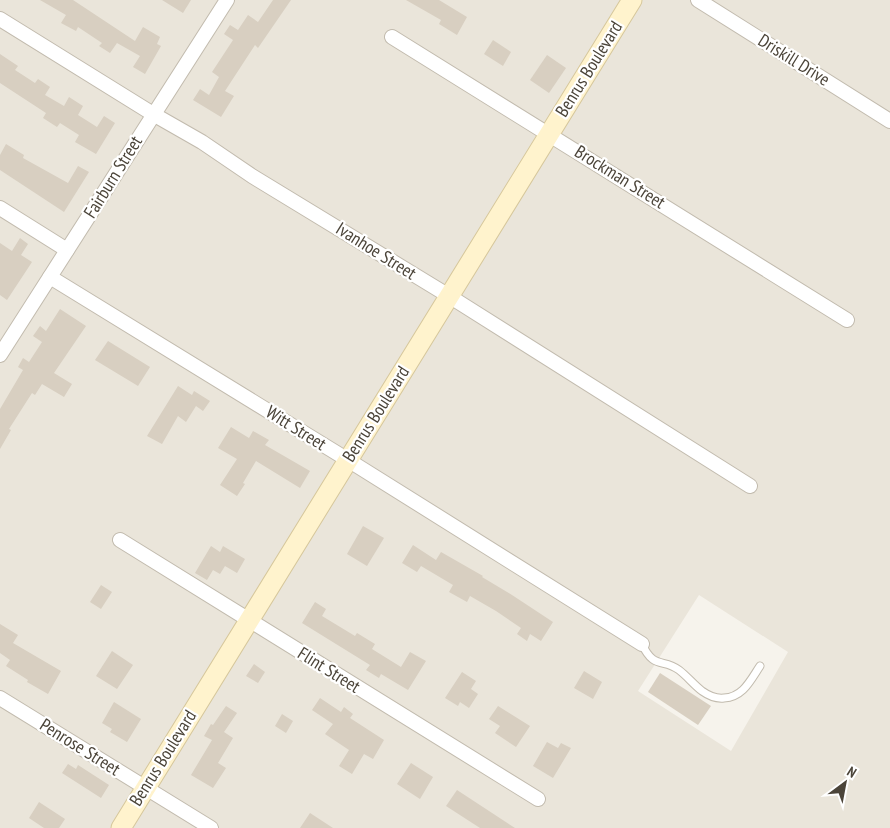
<svg xmlns="http://www.w3.org/2000/svg" width="890" height="828" viewBox="0 0 890 828" font-family="'PT Sans Narrow',sans-serif">
	<rect width="100%" height="100%" fill="#f6f3ec"/>
	<path fill="#eae5da" fill-rule="evenodd" d="M0 0H890V828H0ZM699 595 788 652 731 751 638 691Z"/>
	<g fill="#d8cfc1">
		<polygon points="40,0 73,0 135,41 143,27 160,37 157,44 161,46 145,74 133,67 140,56 117,43 110,53 99,46 102,43 78,27 76,31 61,23 66,15"/>
		<polygon points="162,0 191,0 183,13"/>
		<polygon points="273,0 291,0 258,48 255,45 225,91 234,96 221,117 193,100 200,89 209,95 219,77 212,72 233,40 224,34 230,25 238,30 248,15 258,22"/>
		<polygon points="406,0 439,0 467,17 457,35 439,24 441,20"/>
		<polygon points="493,40 511,52 503,66 484,54"/>
		<polygon points="0,54 18,66 15,70 35,83 38,79 50,87 45,95 64,106 69,97 83,106 78,115 97,127 104,116 115,123 96,154 75,142 79,135 60,123 57,127 43,118 46,113 0,83"/>
		<polygon points="547,55 566,68 549,93 530,80"/>
		<polygon points="6,144 24,155 23,158 68,183 78,166 89,172 64,212 0,170 0,155"/>
		<polygon points="20,238 28,244 21,255 32,262 7,300 0,295 0,243 12,251"/>
		<polygon points="60,309 86,326 54,373 72,384 64,397 42,384 35,395 32,393 9,429 11,430 0,449 0,409 23,370 18,367 23,358 29,362 42,342 33,336 40,326 46,331"/>
		<polygon points="108,341 150,367 138,386 95,360"/>
		<polygon points="178,386 192,395 194,391 210,401 203,411 196,406 186,422 178,416 162,444 147,436"/>
		<polygon points="231,427 249,438 253,431 269,440 265,445 310,471 300,488 256,461 243,483 245,484 237,496 220,485 237,459 218,448"/>
		<polygon points="363,526 384,538 367,566 347,554"/>
		<polygon points="413,545 436,560 441,552 483,576 482,577 512,595 553,622 541,641 530,634 527,641 517,634 521,628 496,611 470,596 467,602 449,592 453,585 421,566 417,572 402,563"/>
		<polygon points="211,546 220,552 223,546 245,559 237,573 225,566 220,574 213,570 207,580 195,573"/>
		<polygon points="101,585 112,592 101,609 90,602"/>
		<polygon points="315,602 326,609 322,616 355,636 357,633 375,644 372,649 401,667 410,652 426,661 408,690 381,674 379,678 366,670 370,665 302,623"/>
		<polygon points="0,624 18,635 13,643 61,671 48,694 27,682 28,680 6,666 10,660 0,653"/>
		<polygon points="112,651 133,665 117,689 96,676"/>
		<polygon points="254,664 265,672 258,683 246,676"/>
		<polygon points="584,671 602,682 593,699 574,688"/>
		<polygon points="462,672 476,681 471,689 478,694 469,708 460,702 458,706 445,698"/>
		<polygon points="660,673 711,706 698,725 648,692"/>
		<polygon points="320,698 341,712 344,707 353,714 350,718 384,740 373,759 364,754 352,774 339,766 349,750 325,734 333,724 312,710"/>
		<polygon points="114,702 141,719 127,742 110,732 112,729 102,723"/>
		<polygon points="226,706 237,713 224,732 233,738 218,763 226,768 213,788 191,775 212,740 204,736 211,724 213,725"/>
		<polygon points="498,706 530,726 516,747 495,733 500,726 489,719"/>
		<polygon points="282,714 293,721 286,733 275,726"/>
		<polygon points="547,742 558,748 561,743 571,748 553,778 533,766"/>
		<polygon points="411,763 433,777 420,799 397,784"/>
		<polygon points="68,764 76,769 78,765 109,785 101,798 62,773"/>
		<polygon points="457,790 515,828 480,828 446,806"/>
		<polygon points="39,802 65,819 59,828 44,828 29,818"/>
		<polygon points="310,813 333,828 300,828"/>
	</g>
	<g fill="none" stroke-linecap="round" stroke-linejoin="round">
		<defs>
			<path id="lane" d="M642 644C654 670 663 658 679 670 687 676 694 685 702 691 709 696 715 699 724 698 743 697 750 681 760 666"/>
			<g id="street">
				<polyline points="698,0 890,121"/>
				<polyline points="0,19 153,114 202,142 252,176 449,296 750,486"/>
				<polyline points="392,37 847,320"/>
				<polyline points="0,208 67,250"/>
				<polyline points="50,277 348,460 642,644"/>
				<polyline points="0,355 227,0"/>
				<polyline points="120,540 538,799"/>
				<polyline points="0,698 211,828"/>
			</g>
			<polyline id="secondary" points="121,828 632,0"/>
		</defs>
		<use href="#lane" stroke="#c2bbae" stroke-width="9"/>
		<use href="#street" stroke="#c2bbae" stroke-width="16"/>
		<use href="#secondary" stroke="#d6c79b" stroke-width="21"/>
		<use href="#lane" stroke="#fff" stroke-width="7"/>
		<use href="#street" stroke="#fff" stroke-width="14"/>
		<use href="#secondary" stroke="#fff3cd" stroke-width="19"/>
	</g>
	<g text-anchor="middle" stroke-width="4.5" stroke-linejoin="round" paint-order="stroke">
		<g font-size="18" fill="#4b4439" stroke="#fff">
			<text transform="translate(794 60) rotate(32)" y="6">Driskill Drive</text>
			<text transform="translate(589 69) rotate(-58)" y="6">Benrus Boulevard</text>
			<text transform="translate(113 177) rotate(-58)" y="6">Fairburn Street</text>
			<text transform="translate(620 177) rotate(32)" y="6">Brockman Street</text>
			<text transform="translate(376 251) rotate(32)" y="6">Ivanhoe Street</text>
			<text transform="translate(376 414) rotate(-58)" y="6">Benrus Boulevard</text>
			<text transform="translate(296 428) rotate(32)" y="6">Witt Street</text>
			<text transform="translate(329 670) rotate(32)" y="6">Flint Street</text>
			<text transform="translate(80 747) rotate(32)" y="6">Penrose Street</text>
			<text transform="translate(163 758) rotate(-58)" y="6">Benrus Boulevard</text>
		</g>
	</g>
	<g transform="translate(845 783) rotate(32)" stroke="#ffffff" stroke-width="4" paint-order="stroke">
	<path d="M0-4L9 19L0 12L-9 19Z" fill="#4b4439"/>
	<text y="-8" font-size="14" font-weight="bold" text-anchor="middle" fill="#4b4439">N</text>
	</g>
</svg>
